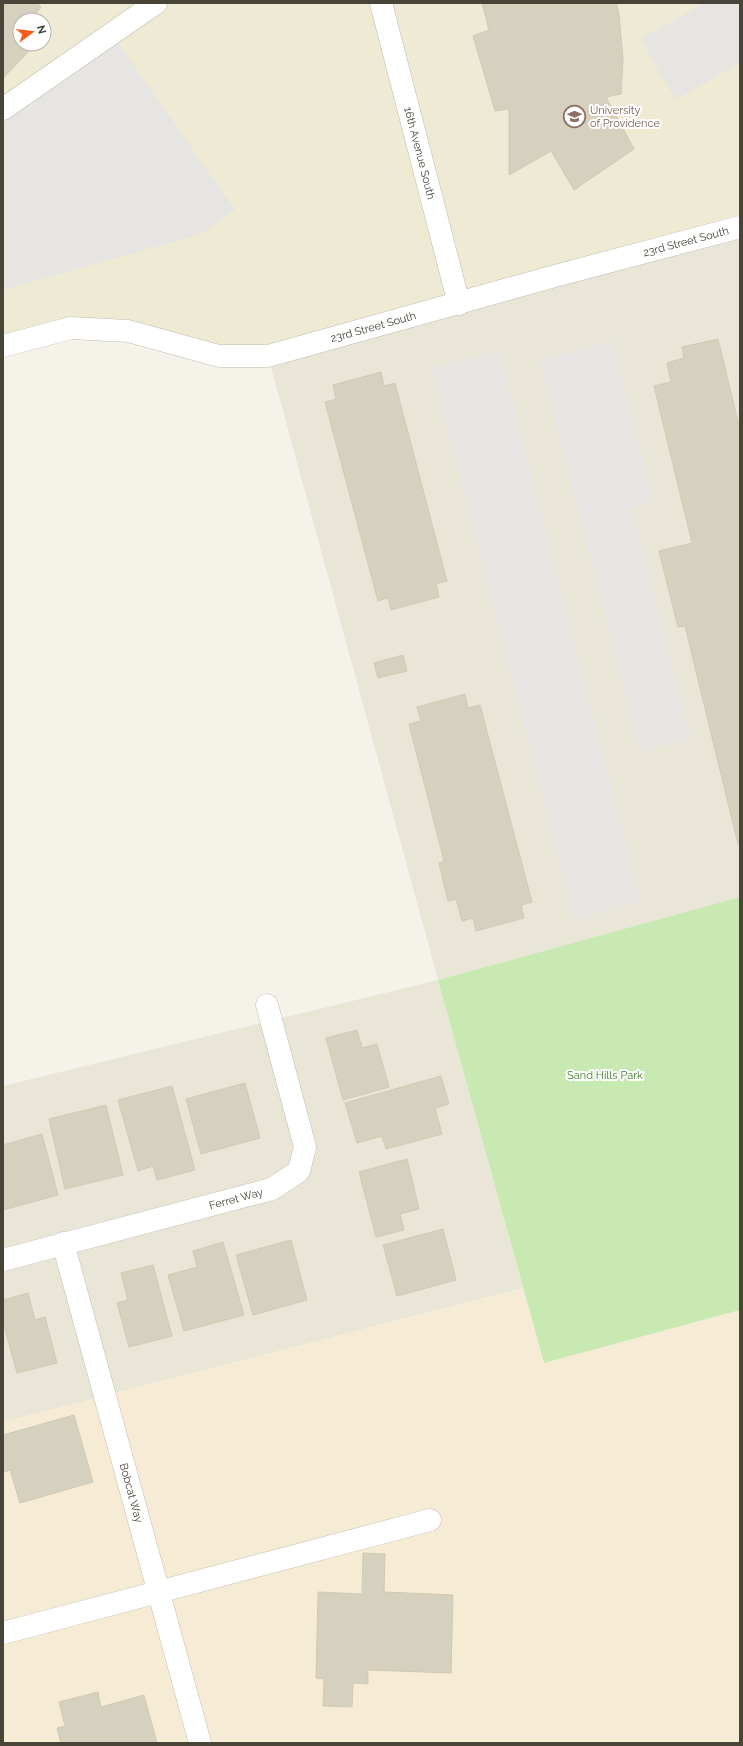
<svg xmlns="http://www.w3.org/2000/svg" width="743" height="1746" viewBox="0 0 743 1746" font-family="Raleway,sans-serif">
	<rect width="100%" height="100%" fill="#f5f3e9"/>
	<polygon fill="#e9e5d7" points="740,228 740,897 438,980 523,1288 3,1422 3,1086 438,980 268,356"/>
	<polygon fill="#f6ecd5" points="523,1288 544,1363 740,1310 740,1743 3,1743 3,1422"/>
	<path fill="#eeead3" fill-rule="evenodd" d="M3 3H740V228L268 356 128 331 3 346ZM20 20H44V44H20Z"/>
	<polygon fill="#c9e9b2" points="740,897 740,1310 544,1363 438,980"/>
	<g fill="#e6e5e1">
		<polygon points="705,3 740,3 740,63 675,100 641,39"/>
		<polygon points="116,40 235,210 201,234 3,290 3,120"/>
		<polygon points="613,341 654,502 632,508 691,738 639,751 540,360"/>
		<polygon points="500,352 641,902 574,919 432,369"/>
	</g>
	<g fill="#d6d0be" stroke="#d1c9b2">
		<polygon points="3,3 36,3 41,7 34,16 40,20 20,20 20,44 36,44 3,78"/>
		<polygon points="482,3 616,3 619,14 623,59 621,94 606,97 634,149 574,190 551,151 509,175 509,109 495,111 473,36 489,30"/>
		<polygon points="44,23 51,29 44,36"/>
		<polygon points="718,339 740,430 740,843 738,844 685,626 678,627 659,551 692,543 654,386 671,382 667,363 684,358 682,347"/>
		<polygon points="381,372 384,386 395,383 447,581 436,584 439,597 391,610 388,598 378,601 325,402 336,399 333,385"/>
		<polygon points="403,655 407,671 378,678 374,663"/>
		<polygon points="465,694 468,708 480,705 532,902 521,905 524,918 476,931 473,918 462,921 456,899 448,901 439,863 444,861 409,724 421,721 417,707"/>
		<polygon points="357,1030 362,1048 377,1044 389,1087 343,1100 326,1038"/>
		<polygon points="441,1076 449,1104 435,1108 442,1134 386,1149 382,1136 357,1143 345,1103"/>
		<polygon points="245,1083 260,1138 201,1154 186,1099"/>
		<polygon points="172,1086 195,1170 157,1180 153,1166 138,1171 118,1100"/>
		<polygon points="106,1105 123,1175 65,1189 49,1119"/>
		<polygon points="42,1134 58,1195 3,1210 3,1145"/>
		<polygon points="407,1159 419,1209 400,1214 404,1230 376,1237 359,1172"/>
		<polygon points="443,1229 456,1280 397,1296 383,1245"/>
		<polygon points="291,1240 307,1300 253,1315 236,1255"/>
		<polygon points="223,1242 244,1315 184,1331 168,1275 197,1267 193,1251"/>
		<polygon points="153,1265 172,1336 129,1347 117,1303 128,1300 121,1273"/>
		<polygon points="28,1293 35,1320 45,1317 57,1363 17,1373 3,1322 3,1300"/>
		<polygon points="74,1415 93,1482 20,1503 10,1470 3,1472 3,1435"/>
		<polygon points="363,1553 385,1554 384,1592 453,1595 451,1673 368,1670 368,1684 353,1683 352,1707 323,1706 324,1679 316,1678 318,1592 362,1594"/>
		<polygon points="98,1692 101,1707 144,1695 157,1743 61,1743 57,1728 65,1726 59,1702"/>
	</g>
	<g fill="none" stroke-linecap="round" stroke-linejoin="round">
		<defs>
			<g id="minor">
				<path id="s1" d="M381 3 459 304"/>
				<polyline points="3,109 156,3"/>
				<path id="s2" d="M3 346 71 328 128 331 219 356H268L555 276 740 227"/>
				<path id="s3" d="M63 1243 200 1743"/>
				<path id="s4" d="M3 1260 272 1189 299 1171 305 1147 267 1005"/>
				<polyline points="3,1633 430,1520"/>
			</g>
		</defs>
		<use href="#minor" stroke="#c0bcac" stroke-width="23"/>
		<use href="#minor" stroke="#fff" stroke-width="22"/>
	</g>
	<defs>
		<symbol id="university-ring" viewBox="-11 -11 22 22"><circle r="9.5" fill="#fff" stroke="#8d6e63" stroke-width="1.5"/><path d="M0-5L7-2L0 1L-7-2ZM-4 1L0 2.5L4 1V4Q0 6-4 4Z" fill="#8d6e63"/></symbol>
	</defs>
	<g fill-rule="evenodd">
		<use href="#university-ring" x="562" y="104" width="25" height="25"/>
	</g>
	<g text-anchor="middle" stroke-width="4" stroke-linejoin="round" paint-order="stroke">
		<g font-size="11" fill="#785e54" stroke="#fff" text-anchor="start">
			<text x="590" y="114">University<tspan x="590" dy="13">of Providence</tspan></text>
		</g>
		<g font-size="11" fill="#484437" stroke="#fff">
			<text dy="4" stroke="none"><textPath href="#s1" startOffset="155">16th Avenue South</textPath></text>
			<text dy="4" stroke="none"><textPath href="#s2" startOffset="704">23rd Street South</textPath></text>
			<text dy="4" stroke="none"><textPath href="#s2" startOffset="380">23rd Street South</textPath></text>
			<text dy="4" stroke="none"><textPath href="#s4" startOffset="241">Ferret Way</textPath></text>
			<text dy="4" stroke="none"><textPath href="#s3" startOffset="259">Bobcat Way</textPath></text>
		</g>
		<g font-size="11" fill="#3e7b2a" stroke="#fff">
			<text x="605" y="1079">Sand Hills Park</text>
		</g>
	</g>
	<rect width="743" height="1746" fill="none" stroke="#484437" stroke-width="8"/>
	<g transform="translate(32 32) rotate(75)"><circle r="19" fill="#ffffff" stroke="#b6b4af"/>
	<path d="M0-3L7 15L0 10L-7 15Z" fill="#fa591a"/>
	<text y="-6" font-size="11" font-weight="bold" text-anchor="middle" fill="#484437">N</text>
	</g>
</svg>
